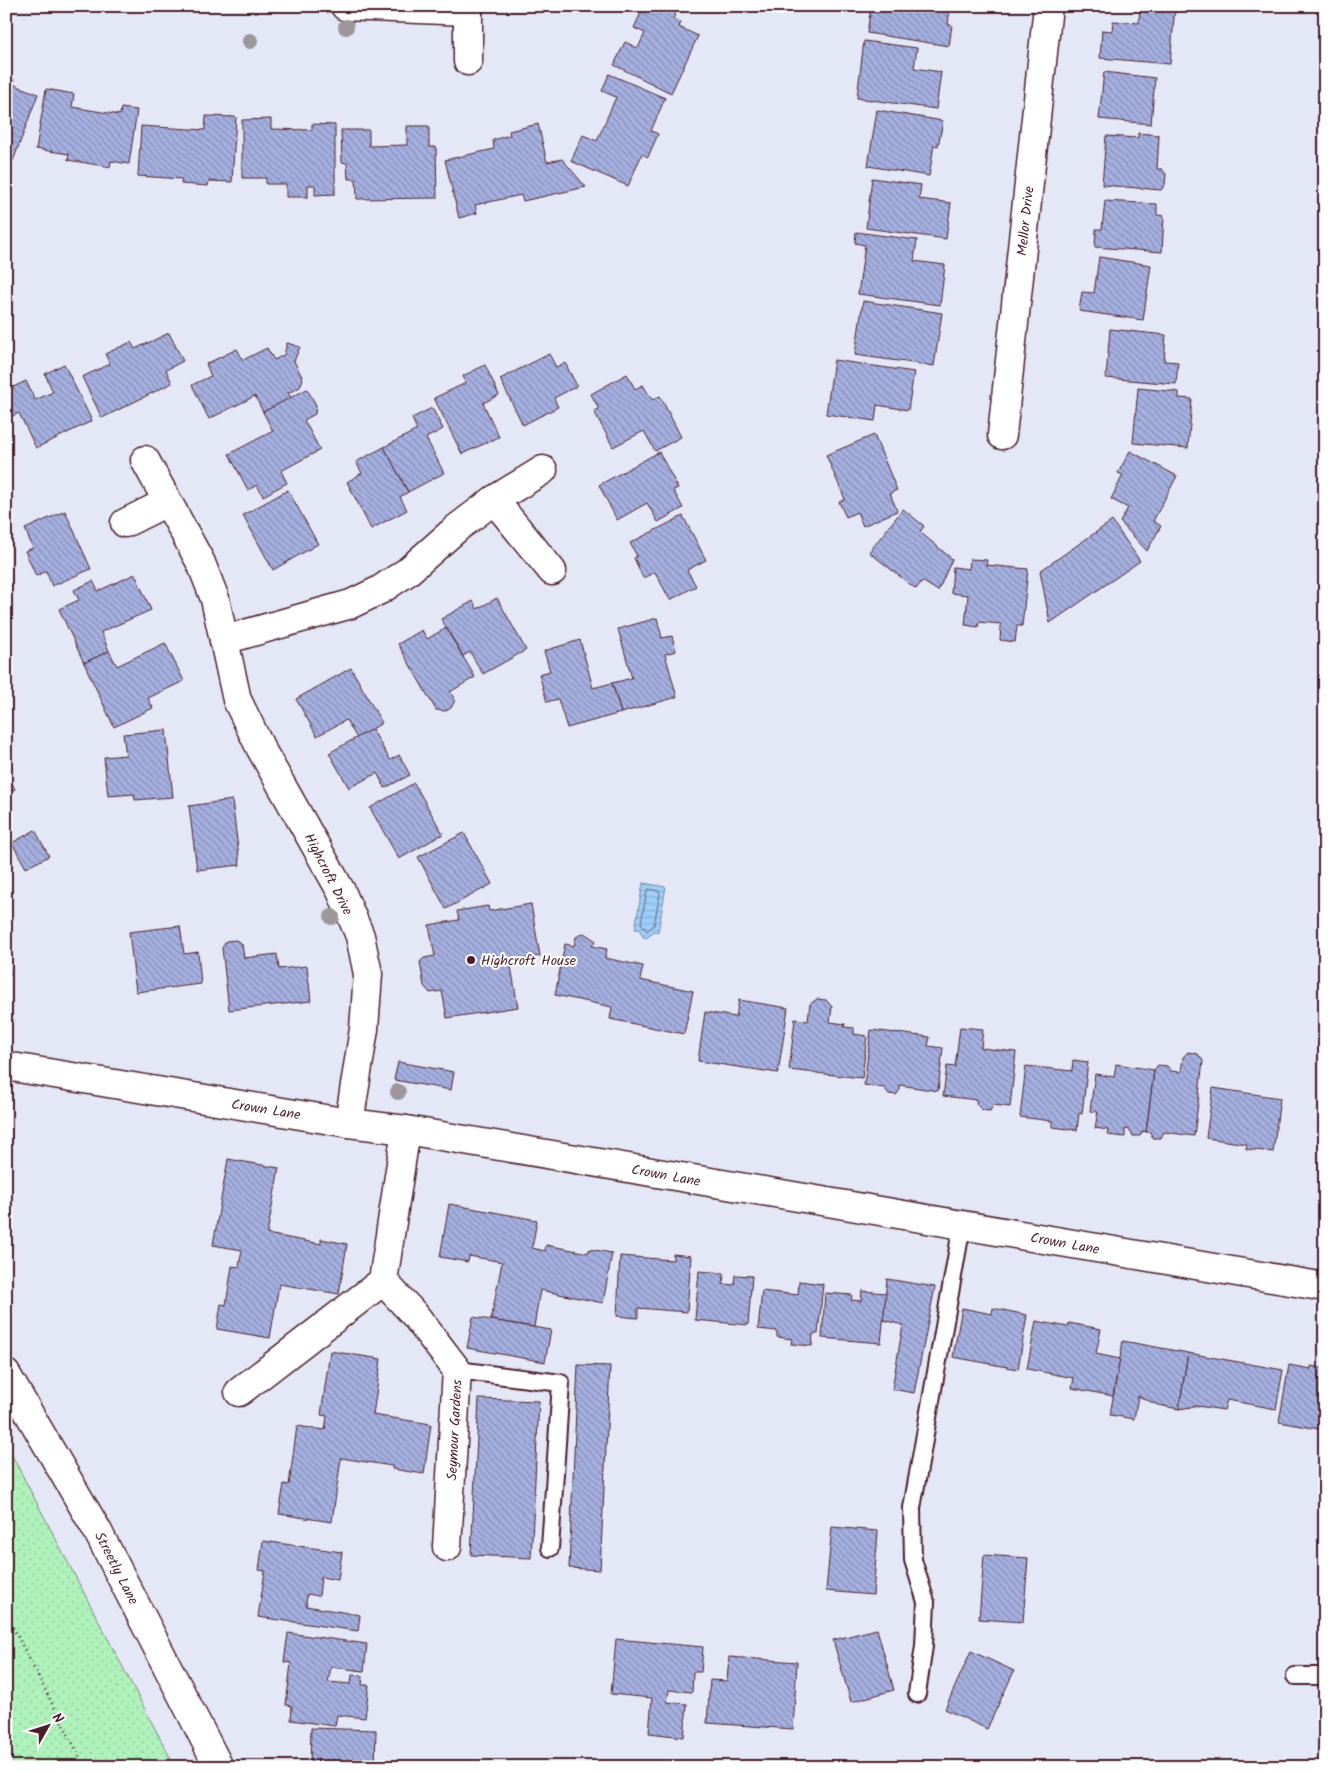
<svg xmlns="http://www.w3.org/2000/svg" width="1331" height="1773" viewBox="0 0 1331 1773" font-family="Kalam,sans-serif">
	<defs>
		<pattern id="park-dots" width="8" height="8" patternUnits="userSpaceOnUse" patternTransform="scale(1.25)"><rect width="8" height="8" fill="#aef1bb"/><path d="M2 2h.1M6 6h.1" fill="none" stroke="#97cea1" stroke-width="1.8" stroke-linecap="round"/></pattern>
		<pattern id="water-rules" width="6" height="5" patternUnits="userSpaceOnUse" patternTransform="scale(1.25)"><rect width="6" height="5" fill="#9dcffa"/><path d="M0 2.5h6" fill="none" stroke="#89b1d6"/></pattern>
		<pattern id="building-back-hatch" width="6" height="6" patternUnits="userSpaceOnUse" patternTransform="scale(1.25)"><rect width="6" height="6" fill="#a5b0e0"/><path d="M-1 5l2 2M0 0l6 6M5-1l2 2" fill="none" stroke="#888fb6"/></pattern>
	</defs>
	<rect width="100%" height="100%" fill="#e4e7f6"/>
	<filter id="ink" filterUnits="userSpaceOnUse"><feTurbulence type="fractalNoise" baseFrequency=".02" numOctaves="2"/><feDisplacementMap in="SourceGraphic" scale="10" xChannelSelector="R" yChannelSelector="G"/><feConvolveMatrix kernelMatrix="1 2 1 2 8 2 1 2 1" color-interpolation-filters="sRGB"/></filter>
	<g filter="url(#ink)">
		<polygon fill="url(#park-dots)" stroke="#7c8873" points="6,1444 175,1767 6,1767"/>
		<polygon fill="url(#water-rules)" stroke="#7c89a7" points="643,883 666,887 658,932 654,931 647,938 643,937 640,930 635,929"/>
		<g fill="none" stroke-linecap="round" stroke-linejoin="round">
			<polygon stroke="#6b657e" stroke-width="1" points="649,889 658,891 660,893 654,925 647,931 641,923 647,891"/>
		</g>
		<g fill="url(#building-back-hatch)" stroke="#4a1f2b">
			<polygon points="644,6 679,6 673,19 681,22 679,27 698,36 671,93 614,65 625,42 638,48 645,33 634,28"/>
			<polygon points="868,6 932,6 950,9 948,24 952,25 949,46 867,33 871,7"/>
			<polygon points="1140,6 1175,6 1170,64 1100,58 1102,30 1112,31 1113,21 1139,23"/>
			<polygon points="864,41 917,48 914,68 941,72 936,109 857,98"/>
			<polygon points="1104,72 1155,78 1151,124 1099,119"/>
			<polygon points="609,74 665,98 651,131 658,134 648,157 642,154 628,186 571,161 583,135 597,141 616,97 602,91"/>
			<polygon points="6,77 14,80 12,84 38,94 13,161 6,158"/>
			<polygon points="46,89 74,94 72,107 120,115 121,108 137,110 129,164 111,161 110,167 68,160 69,154 36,149"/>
			<polygon points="877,110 943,121 938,146 934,145 929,176 868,166"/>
			<polygon points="206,116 236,117 232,182 209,181 208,186 181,184 182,179 138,176 141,126 205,130"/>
			<polygon points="271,119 271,129 312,130 312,124 335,125 335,194 315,195 315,185 308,185 308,197 286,197 286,184 266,184 266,178 242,178 242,120"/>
			<polygon points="538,124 547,162 562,159 586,187 523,201 521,195 475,205 477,213 459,218 445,160 494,149 493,140 510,135 509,131"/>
			<polygon points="407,126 429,126 429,147 436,147 437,198 357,199 356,179 348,179 347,163 342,162 341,130 369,130 369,146 407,145"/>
			<polygon points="1138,133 1159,135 1157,169 1162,169 1166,174 1165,185 1161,190 1102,185 1106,136 1138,138"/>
			<polygon points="872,178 921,185 919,199 951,203 946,239 866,228"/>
			<polygon points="1105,201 1157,204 1157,215 1164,216 1162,252 1095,247 1096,229 1102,229"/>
			<polygon points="856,232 917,240 914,261 945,265 940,305 858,294 865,245 855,243"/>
			<polygon points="1099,257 1151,265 1143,320 1079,311 1082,292 1094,293"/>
			<polygon points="863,301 942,313 934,366 855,355"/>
			<polygon points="1110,329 1166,335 1164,361 1178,362 1176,384 1106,378"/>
			<polygon points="169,333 183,361 166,370 172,383 102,418 82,377 110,364 105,354 131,342 135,349"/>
			<polygon points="287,343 300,347 294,361 303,379 300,387 288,393 291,398 263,412 255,396 209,419 192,385 211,376 206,364 237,349 243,360 267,348 274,360 284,355"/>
			<polygon points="549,354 556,367 565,363 577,386 554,398 558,407 523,425 500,379"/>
			<polygon points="834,360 914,372 908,410 877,405 875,421 826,414"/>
			<polygon points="64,364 92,421 36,448 19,413 6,419 6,385 9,389 26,381 35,400 53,392 45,374"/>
			<polygon points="485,365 499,395 483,403 499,437 462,454 434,398 466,383 463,376"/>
			<polygon points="627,374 635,389 643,385 652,400 660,396 681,437 655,451 644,431 613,447 594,411 599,409 591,394"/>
			<polygon points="1138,388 1179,392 1179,398 1192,399 1188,448 1133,443"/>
			<polygon points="307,389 316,405 315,414 304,420 320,450 281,471 287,483 263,496 257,485 248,490 229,454 273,431 263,412"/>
			<polygon points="432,408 443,429 426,438 444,473 408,492 384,447 417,430 412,418"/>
			<polygon points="874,435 897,490 890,493 897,511 863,526 857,512 846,517 839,502 845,499 826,455"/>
			<polygon points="384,447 408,492 400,497 407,510 371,529 347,482 362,473 356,462"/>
			<polygon points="1130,451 1177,476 1153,521 1161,526 1147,551 1120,522 1128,508 1111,499 1123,475 1118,473"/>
			<polygon points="659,452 678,488 673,490 683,508 658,522 647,503 617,520 599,485"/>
			<polygon points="288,490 318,544 273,570 243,515"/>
			<polygon points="903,509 924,526 920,532 952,559 938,591 922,581 916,589 869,552"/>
			<polygon points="65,511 91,569 52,586 46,571 36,576 25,551 33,548 25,529"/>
			<polygon points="683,516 706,560 687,570 696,586 670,600 655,572 643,578 634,558 637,556 630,543"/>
			<polygon points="1112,521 1140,561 1050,623 1040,571"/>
			<polygon points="970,559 987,560 986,565 1028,569 1022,626 1017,626 1015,642 1000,640 1001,624 979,622 978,627 965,625 968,595 951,593 953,567 969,569"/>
			<polygon points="135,574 151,610 101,632 109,651 84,663 59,609 79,600 74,590 93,581 98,591"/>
			<polygon points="497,598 526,650 483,674 470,652 463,656 441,619 473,601 477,609"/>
			<polygon points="657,618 662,638 672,636 676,651 665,654 677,697 621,713 612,683 632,678 618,629"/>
			<polygon points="446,628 475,677 450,692 455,700 451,708 446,711 436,710 398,644 422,630 427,639"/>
			<polygon points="580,640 593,688 612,683 621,713 567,728 558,699 547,702 539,674 550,671 544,651"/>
			<polygon points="165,643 184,681 148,698 153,708 114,727 84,663 109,651 117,666"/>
			<polygon points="351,668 382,723 357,738 346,720 317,736 296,699"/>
			<polygon points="372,729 390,760 399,755 410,775 385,788 377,773 349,788 329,753"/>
			<polygon points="166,730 173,797 135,800 134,794 108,796 104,757 126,755 123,734"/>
			<polygon points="6,774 15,789 6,794"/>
			<polygon points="414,783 443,834 399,859 370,808"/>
			<polygon points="232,800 240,865 197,870 189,806"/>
			<polygon points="35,830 49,856 26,868 12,843"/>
			<polygon points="464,833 492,884 446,909 418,857"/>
			<polygon points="531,904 540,956 510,961 518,1007 447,1018 442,991 430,993 424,986 420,962 424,958 435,956 429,925 459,920 457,911 488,906 489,911"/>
			<polygon points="180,926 184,954 198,952 201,984 136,992 129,932"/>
			<polygon points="584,933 596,941 592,946 607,949 605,958 643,966 640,980 693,991 684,1034 610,1019 612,1007 555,995 565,944 574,946 576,937"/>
			<polygon points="236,940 242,944 244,958 277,954 279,969 307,966 311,1001 229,1010 222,948 226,941"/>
			<polygon points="6,947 11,975 6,975"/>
			<polygon points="817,999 826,1000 832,1007 830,1022 845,1024 844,1027 854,1028 854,1034 867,1036 862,1078 789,1070 795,1019 808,1021 810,1004"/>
			<polygon points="739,1000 788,1008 778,1073 698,1061 705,1012 736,1017"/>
			<polygon points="960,1027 983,1029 981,1048 1016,1052 1010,1107 993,1105 990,1111 982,1110 976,1104 977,1100 943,1096 947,1066 955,1067"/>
			<polygon points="871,1030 930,1037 928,1046 943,1048 938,1091 900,1085 900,1090 896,1095 889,1094 884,1088 864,1085"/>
			<polygon points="1188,1052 1198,1054 1203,1061 1194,1136 1164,1132 1161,1138 1153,1138 1150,1132 1146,1132 1154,1070 1158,1065 1167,1066 1171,1071 1181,1072 1183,1057"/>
			<polygon points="1073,1060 1088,1062 1082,1114 1079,1113 1077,1130 1052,1127 1052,1121 1020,1117 1026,1066 1072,1071"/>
			<polygon points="398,1062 454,1072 451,1090 394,1080"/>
			<polygon points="1116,1064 1154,1070 1146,1132 1143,1131 1140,1136 1133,1136 1130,1130 1125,1129 1125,1137 1107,1135 1108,1130 1095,1128 1098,1112 1090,1111 1095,1074 1114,1077"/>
			<polygon points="1213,1088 1280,1098 1273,1152 1246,1149 1247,1144 1206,1138"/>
			<polygon points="228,1159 279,1168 267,1234 321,1244 321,1239 347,1244 339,1294 279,1284 270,1338 217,1329 221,1304 226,1305 232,1266 239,1267 242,1250 213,1245"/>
			<polygon points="449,1204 537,1220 532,1248 545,1251 546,1245 588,1253 589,1249 612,1253 603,1303 540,1290 534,1327 491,1320 502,1262 469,1256 468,1262 440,1257"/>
			<polygon points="673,1254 691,1256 687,1312 638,1308 638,1318 617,1316 620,1256 673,1260"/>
			<polygon points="699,1271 724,1273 723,1284 734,1285 735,1275 752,1276 748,1325 695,1320"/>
			<polygon points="887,1279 935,1287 914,1393 892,1389 903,1325 883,1320"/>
			<polygon points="799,1281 823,1284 818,1334 813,1334 812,1346 791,1344 792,1339 777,1337 777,1331 758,1329 762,1291 798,1295"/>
			<polygon points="862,1291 886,1293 881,1343 822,1338 825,1293 852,1295 851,1300 861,1301"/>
			<polygon points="962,1308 992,1314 993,1308 1027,1315 1018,1369 953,1357"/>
			<polygon points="473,1317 551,1330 545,1362 467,1348"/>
			<polygon points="1036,1321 1068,1327 1069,1323 1101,1329 1096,1354 1120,1359 1113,1396 1072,1388 1074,1378 1027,1369"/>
			<polygon points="1123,1341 1188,1353 1179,1409 1158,1405 1138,1396 1134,1419 1110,1415"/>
			<polygon points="330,1351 381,1359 373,1415 431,1424 424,1474 392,1469 392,1466 341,1458 332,1522 279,1514 284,1484 289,1485 297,1426 325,1430 327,1416 321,1415"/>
			<polygon points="1188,1353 1283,1370 1276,1409 1227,1400 1224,1410 1197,1406 1179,1409"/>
			<polygon points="578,1365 610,1366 600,1570 569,1568"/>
			<polygon points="1289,1365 1311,1369 1311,1366 1325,1369 1324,1430 1279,1422"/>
			<polygon points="479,1399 539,1401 531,1558 471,1555"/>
			<polygon points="832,1527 878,1531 873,1595 826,1591"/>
			<polygon points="263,1541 342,1552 338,1580 321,1577 319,1596 307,1594 306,1606 360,1615 358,1631 258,1617 265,1571 259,1570"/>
			<polygon points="984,1555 1028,1558 1023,1622 979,1619"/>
			<polygon points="877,1629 894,1690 851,1702 833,1640"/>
			<polygon points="288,1633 367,1644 364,1671 331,1667 328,1682 351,1684 352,1675 363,1676 362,1685 369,1685 365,1718 337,1715 335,1726 291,1720 292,1706 286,1705 291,1663 284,1662"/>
			<polygon points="616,1639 703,1647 701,1672 693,1672 692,1692 669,1690 667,1702 687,1704 684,1737 649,1733 652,1698 611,1694"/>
			<polygon points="971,1651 1014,1671 987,1729 945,1709"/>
			<polygon points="729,1657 797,1662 793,1729 707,1723 710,1680 727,1681"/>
			<polygon points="311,1728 376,1730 375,1767 310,1767"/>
		</g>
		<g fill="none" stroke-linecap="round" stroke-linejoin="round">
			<defs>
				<g id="service">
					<polyline points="457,1370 561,1383 550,1548"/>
					<polyline points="1295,1676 1325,1676"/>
					<polyline points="917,1694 924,1646 926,1602 913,1560 912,1508 962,1225"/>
				</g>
				<g id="minor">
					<polyline points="345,6 468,11"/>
					<polyline points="468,61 468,6"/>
					<polyline points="1002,435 1048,6"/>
					<polyline points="145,460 201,563 215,599 237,700 261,749 341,891 360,936 368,974 364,1029 349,1123"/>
					<polyline points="494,500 552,571"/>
					<polyline points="125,523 167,502"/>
					<polyline points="224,640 351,604 380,590 407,572 457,528 494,500 543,470"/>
					<polyline points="6,1066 349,1123 406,1130 1325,1287"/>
					<polyline points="383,1281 414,1314 457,1370 447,1547"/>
					<polyline points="239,1392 383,1281 406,1130"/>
				</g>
				<polyline id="secondary" points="6,1374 97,1530 219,1767"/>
			</defs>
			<use href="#service" stroke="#4a1f2b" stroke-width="20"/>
			<use href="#minor" stroke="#4a1f2b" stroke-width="31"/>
			<use href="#secondary" stroke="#4a1f2b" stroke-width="31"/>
			<polyline stroke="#4a1f2b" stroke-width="3" stroke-dasharray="1 4" stroke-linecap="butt" points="6,1614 85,1767"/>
			<use href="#service" stroke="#fff" stroke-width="16"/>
			<use href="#minor" stroke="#fff" stroke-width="28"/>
			<use href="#secondary" stroke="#fff" stroke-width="28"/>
		</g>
		<g fill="#9d969a">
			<circle cx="346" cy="27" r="8"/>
			<circle cx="250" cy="41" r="8"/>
			<circle cx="332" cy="917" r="8"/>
			<circle cx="398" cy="1092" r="8"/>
		</g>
	</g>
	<circle fill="#4a1f2b" stroke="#fff" stroke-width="2" cx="471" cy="960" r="5"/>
	<g text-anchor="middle" stroke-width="4" stroke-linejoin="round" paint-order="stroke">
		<g font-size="14" fill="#4a1f2b" stroke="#fff">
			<text transform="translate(1025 221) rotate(-84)" y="5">Mellor Drive</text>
			<text transform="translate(329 874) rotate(63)" y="5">Highcroft Drive</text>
			<text transform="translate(266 1109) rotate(9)" y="5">Crown Lane</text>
			<text transform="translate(666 1175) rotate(10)" y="5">Crown Lane</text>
			<text transform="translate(1065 1243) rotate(10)" y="5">Crown Lane</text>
			<text transform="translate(454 1430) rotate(-87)" y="5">Seymour Gardens</text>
			<text transform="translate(117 1568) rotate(63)" y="5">Streetly Lane</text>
		</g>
		<g font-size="14" fill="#4a1f2b" stroke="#fff" text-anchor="start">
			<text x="481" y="965">Highcroft House</text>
		</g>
	</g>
	<rect width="1331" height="1773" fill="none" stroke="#fff" stroke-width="25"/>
	<rect x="12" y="12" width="1306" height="1748" fill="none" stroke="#4a1f2b" stroke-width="2" filter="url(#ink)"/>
	<g transform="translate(48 1726) rotate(51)" stroke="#ffffff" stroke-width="4" paint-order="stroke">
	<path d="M0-4L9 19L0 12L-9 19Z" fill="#4a1f2b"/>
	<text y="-8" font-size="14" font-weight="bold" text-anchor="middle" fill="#4a1f2b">N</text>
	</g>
</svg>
